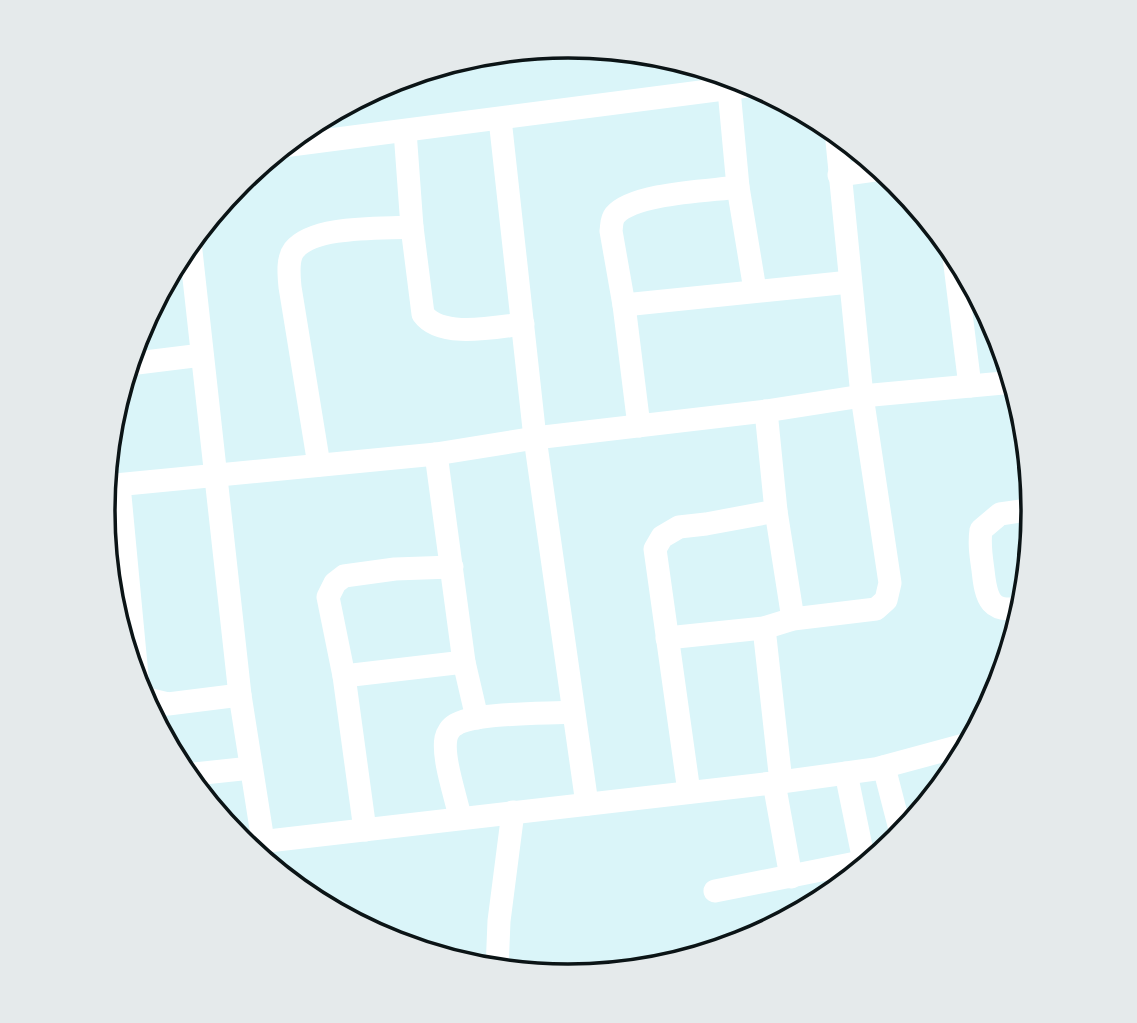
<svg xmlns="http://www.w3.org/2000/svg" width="1137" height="1023" viewBox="0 0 1137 1023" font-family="'Open Sans',sans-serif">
	<rect width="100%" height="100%" fill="#daf5f9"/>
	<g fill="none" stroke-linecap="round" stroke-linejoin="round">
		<g stroke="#fff" stroke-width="23">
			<polyline points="729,90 738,187 755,290"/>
			<polyline points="500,119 535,438 587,804"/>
			<path d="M405 131 412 227 423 314C441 339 495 327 523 324"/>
			<polyline points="283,146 755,85"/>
			<polyline points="839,175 882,169"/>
			<polyline points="190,242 240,695 263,841"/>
			<polyline points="953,249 970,386"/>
			<polyline points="624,305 850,282"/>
			<polyline points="129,364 202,355"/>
			<polyline points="766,411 776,511 793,619"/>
			<path d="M639 426 624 305 611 231C612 225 611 220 615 215 634 193 709 191 738 187"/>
			<polyline points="436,454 464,662 477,718"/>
			<path d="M319 465 290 287C289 276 287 259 294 250 314 225 381 229 412 227"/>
			<polyline points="119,485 138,686 147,699 168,704 240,695"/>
			<polyline points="105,486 436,454 535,438 766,411 862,396 1014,382"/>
			<path d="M1024 607C990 615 986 599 983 570 981 556 979 544 981 530L1000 514 1034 509"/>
			<polyline points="667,638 764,628 793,619 876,609 886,600 890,583 862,396 836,131"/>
			<polyline points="344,676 464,662"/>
			<polyline points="884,767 902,837"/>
			<polyline points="846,773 864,861"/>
			<polyline points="185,775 251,768"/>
			<polyline points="781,782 875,769 971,743"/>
			<polyline points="774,783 791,877"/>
			<polyline points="689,792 655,549 662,537 679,527 706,524 776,511"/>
			<path d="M460 817C456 797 442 758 446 738 447 733 451 727 455 725 475 712 547 714 573 712"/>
			<polyline points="365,830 344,676 328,597 335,583 344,576 395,569 452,567"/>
			<polyline points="242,844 781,782 764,628"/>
			<polyline points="715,891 876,859"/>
			<polyline points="497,970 499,921 513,812"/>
		</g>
	</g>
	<path d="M0 0H1137V1023H0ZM115 511a453 453 0 1 1 906 0a453 453 0 1 1-906 0Z" fill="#e5eaeb" fill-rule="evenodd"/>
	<path fill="none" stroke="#0b1416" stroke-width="3.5" d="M115 511a453 453 0 1 1 906 0a453 453 0 1 1-906 0Z"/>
</svg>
